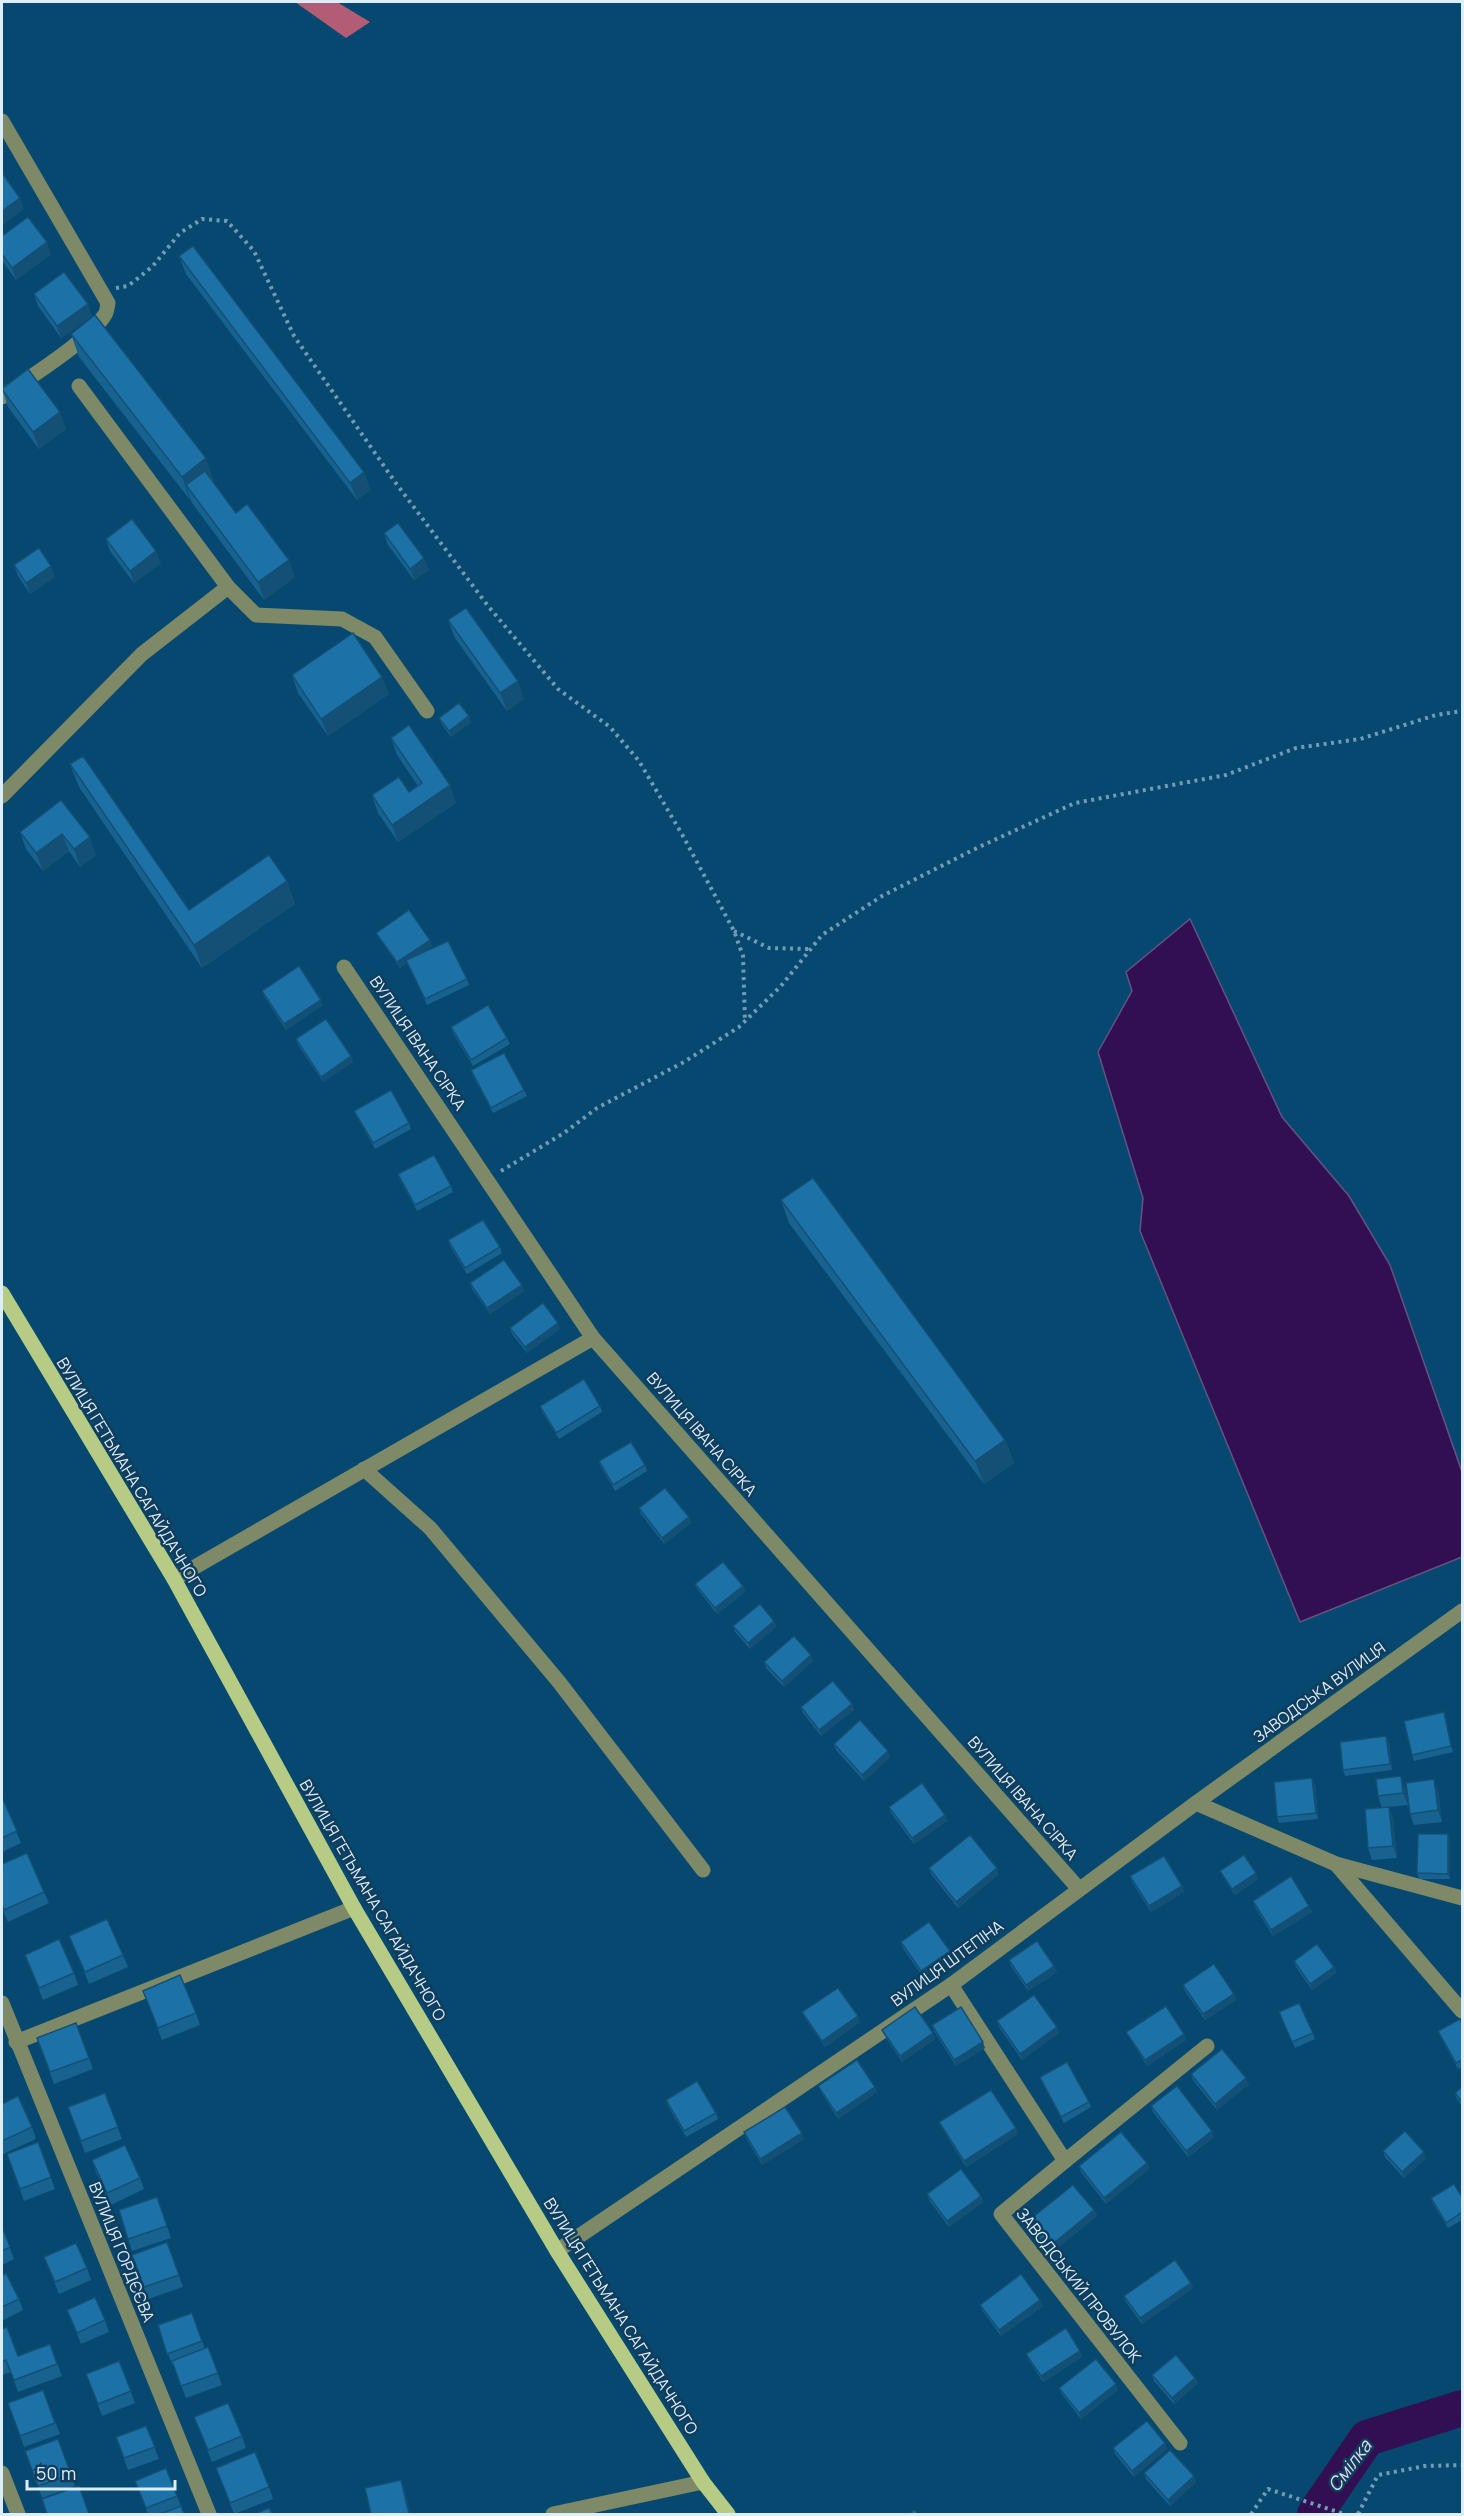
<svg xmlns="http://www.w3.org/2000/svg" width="1464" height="2516" viewBox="0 0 1464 2516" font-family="Manrope,sans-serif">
	<rect width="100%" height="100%" fill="#06486f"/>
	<polygon fill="#b25c76" points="295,2 337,2 370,22 346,38"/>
	<polygon fill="#310f52" stroke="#645285" stroke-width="1.5" points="1190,919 1282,1117 1349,1196 1390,1265 1462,1472 1462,1557 1300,1622 1140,1231 1143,1198 1098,1052 1132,991 1126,972"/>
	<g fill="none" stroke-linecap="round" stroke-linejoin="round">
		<polyline stroke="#310f52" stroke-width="36" points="1315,2514 1367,2438 1462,2408"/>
		<g stroke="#729cb6" stroke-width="4" stroke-dasharray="3 4.5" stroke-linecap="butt">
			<polyline points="116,288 128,286 152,267 180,233 202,219 227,221 254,251 294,336 395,482 488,606 558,689 610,727 639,761 683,836 734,931 743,956 745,1022"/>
			<polyline points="734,931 769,948 809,949"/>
			<polyline points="501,1171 564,1133 597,1108 684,1062 739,1027 781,986 822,935 882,896 979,847 1075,803 1226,775 1296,748 1360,739 1436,715 1462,711"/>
			<polyline points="1251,2514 1268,2489 1344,2514"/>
			<polyline points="1358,2514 1378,2475 1425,2466 1462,2465"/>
		</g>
		<g stroke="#7e8967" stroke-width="15">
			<path d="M2 121 108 303C107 308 107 313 104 316 86 343 29 377 2 397"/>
			<polyline points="228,587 256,615 342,619 375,637 427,711"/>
			<polyline points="2,796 142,654 228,587 79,386"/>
			<polyline points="344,967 593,1338 1079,1889"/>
			<polyline points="364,1469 430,1528 559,1682 703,1870"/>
			<polyline points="174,1579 593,1338"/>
			<polyline points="1196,1803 1462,1611"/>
			<polyline points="1336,1864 1462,2011"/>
			<polyline points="951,1985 1065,2161 1001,2214 1180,2443"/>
			<polyline points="2,2003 209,2514"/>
			<polyline points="16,2042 354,1908"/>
			<polyline points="1065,2161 1207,2046"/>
			<polyline points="557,2251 951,1985 1196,1803 1336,1864 1462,1898"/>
			<polyline points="2,2473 18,2514"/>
			<polyline points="553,2514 703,2482"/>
		</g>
		<polyline stroke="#b6cc85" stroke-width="15" points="2,1293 174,1579 354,1908 557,2251 703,2482 728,2514"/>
	</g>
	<g fill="#186290">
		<polygon points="2,236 51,254 16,280 2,260"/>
		<polygon points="179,256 364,472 370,490 357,500 186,274"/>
		<polygon points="34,294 92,316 61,338 38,306"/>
		<polygon points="71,334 214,481 213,482 236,513 295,577 264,600 192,503 191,500 190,500 79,357"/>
		<polygon points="2,389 66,429 39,449 8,407"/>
		<polygon points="384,533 429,570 414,580 388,545"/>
		<polygon points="106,539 161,563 134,583 110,551"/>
		<polygon points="14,565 55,577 30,594 18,576"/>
		<polygon points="448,620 524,699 507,711 455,638"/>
		<polygon points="292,675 389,694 328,736 298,693"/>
		<polygon points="469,716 471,722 451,737 441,723 439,718"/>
		<polygon points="391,738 456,803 398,842 378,813 372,795 409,792 418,786 397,755"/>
		<polygon points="70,764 189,910 287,881 295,904 202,968 79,787"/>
		<polygon points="61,800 96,855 80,867 69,851 43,871 26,849 20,832"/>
		<polygon points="376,933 430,940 432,946 420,954 467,979 469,985 427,1005 407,963 400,968 379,938"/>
		<polygon points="262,991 323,1005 286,1030 264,996"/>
		<polygon points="451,1027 507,1038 510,1044 473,1066 453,1033"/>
		<polygon points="296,1039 351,1056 353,1062 323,1082 298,1045"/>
		<polygon points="471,1070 524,1090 527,1096 493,1113 473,1076"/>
		<polygon points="354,1111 409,1123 411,1129 375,1149 357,1117"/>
		<polygon points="398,1174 451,1186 453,1192 417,1211 400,1180"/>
		<polygon points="781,1200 1005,1440 1014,1463 984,1484 789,1223"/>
		<polygon points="448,1240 500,1247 502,1253 467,1274 450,1246"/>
		<polygon points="470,1283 522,1285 524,1291 490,1314 472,1289"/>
		<polygon points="510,1328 560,1329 527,1353 512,1334"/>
		<polygon points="540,1406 600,1406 602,1412 559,1439 542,1412"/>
		<polygon points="599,1461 645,1465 647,1471 615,1491 601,1467"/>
		<polygon points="639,1508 689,1517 691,1523 664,1544 641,1514"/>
		<polygon points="695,1584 743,1586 745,1592 717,1614 698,1590"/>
		<polygon points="774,1621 776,1627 750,1649 735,1632 733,1626"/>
		<polygon points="813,1661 784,1687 766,1668 764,1662"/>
		<polygon points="852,1704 854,1710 821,1736 803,1713 801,1707"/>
		<polygon points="1446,1718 1453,1752 1414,1761 1412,1755"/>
		<polygon points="1389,1742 1392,1770 1345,1776 1343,1770"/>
		<polygon points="834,1744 890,1757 864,1781 836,1750"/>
		<polygon points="1315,1784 1318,1819 1279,1823 1277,1817"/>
		<polygon points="1405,1787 1408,1805 1389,1807 1393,1819 1397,1858 1372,1860 1368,1848 1382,1808 1378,1796"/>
		<polygon points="1438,1791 1442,1822 1414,1825 1410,1814"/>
		<polygon points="2,1797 21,1843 2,1852"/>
		<polygon points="889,1807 945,1815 947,1821 914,1844 891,1813"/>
		<polygon points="1450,1840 1450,1879 1419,1879 1417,1873"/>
		<polygon points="2,1864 44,1892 49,1903 8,1922 2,1908"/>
		<polygon points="929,1868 999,1874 958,1908 931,1874"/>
		<polygon points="1220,1871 1258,1879 1235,1895 1223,1877"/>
		<polygon points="1130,1876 1182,1886 1184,1892 1151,1912 1132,1882"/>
		<polygon points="1253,1901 1309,1906 1312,1912 1273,1936 1255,1907"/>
		<polygon points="69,1936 123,1955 128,1967 89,1984"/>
		<polygon points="901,1942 952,1957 923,1977 903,1948"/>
		<polygon points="25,1955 74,1973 78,1985 43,2000"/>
		<polygon points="1009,1960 1057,1972 1028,1991 1011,1966"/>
		<polygon points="1294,1961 1334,1967 1336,1973 1312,1990 1296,1967"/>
		<polygon points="1183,1985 1234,1994 1236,2000 1205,2020 1185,1991"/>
		<polygon points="143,1991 196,2013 200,2025 162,2040"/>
		<polygon points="802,2012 860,2022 825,2047 805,2018"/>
		<polygon points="1279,2012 1313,2033 1315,2039 1295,2048"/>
		<polygon points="997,2021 1057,2027 1059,2033 1022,2060 999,2027"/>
		<polygon points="76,2023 93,2069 54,2084 37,2038"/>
		<polygon points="1462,2024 1462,2067 1458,2069 1440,2036 1438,2031"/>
		<polygon points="932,2025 985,2048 956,2066 934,2031"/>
		<polygon points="882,2030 933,2033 935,2039 902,2062 885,2036"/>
		<polygon points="1126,2032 1184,2034 1186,2040 1147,2066 1129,2037"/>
		<polygon points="1191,2074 1249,2084 1217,2110 1193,2080"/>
		<polygon points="1040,2077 1089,2102 1091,2107 1064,2123 1042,2083"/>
		<polygon points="818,2086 875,2087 877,2092 838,2119 821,2092"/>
		<polygon points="1462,2087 1462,2106 1457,2099 1455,2093"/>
		<polygon points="105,2093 122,2139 85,2153 68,2107"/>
		<polygon points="666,2100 716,2113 718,2119 686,2137 668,2106"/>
		<polygon points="2,2104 32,2127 36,2139 3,2154 2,2151"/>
		<polygon points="1151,2106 1212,2131 1214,2137 1188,2157 1153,2112"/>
		<polygon points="939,2122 1018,2134 966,2167 942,2128"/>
		<polygon points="744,2132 804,2139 762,2165 746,2138"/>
		<polygon points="38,2142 55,2189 24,2201 7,2154"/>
		<polygon points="1383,2151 1426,2158 1404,2178 1385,2157"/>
		<polygon points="92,2160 140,2178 144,2189 111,2205 96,2172"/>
		<polygon points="1147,2163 1149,2169 1106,2204 1081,2172 1079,2166"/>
		<polygon points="927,2194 981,2196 983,2202 949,2227 929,2200"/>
		<polygon points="157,2197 171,2238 132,2251 119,2210"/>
		<polygon points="1462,2197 1462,2220 1448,2228 1433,2204 1431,2198"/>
		<polygon points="1094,2210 1097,2216 1051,2253 1030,2227 1028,2221"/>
		<polygon points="2,2227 14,2259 2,2265"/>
		<polygon points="167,2242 183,2287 148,2299 132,2255"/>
		<polygon points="44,2257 87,2268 91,2280 59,2294"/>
		<polygon points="2,2276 19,2299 23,2310 2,2321"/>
		<polygon points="1191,2283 1193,2288 1142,2324 1126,2302 1124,2296"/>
		<polygon points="980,2305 1043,2306 1001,2336 982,2310"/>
		<polygon points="67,2310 105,2320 109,2332 81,2344"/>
		<polygon points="192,2313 205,2349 208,2347 222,2385 186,2398 173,2365 172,2365 158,2325"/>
		<polygon points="2,2329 18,2356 50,2344 62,2376 18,2392 11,2372 2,2375"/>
		<polygon points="1080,2351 1082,2357 1043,2382 1028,2359 1026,2354"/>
		<polygon points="119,2361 135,2403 102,2416 86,2374"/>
		<polygon points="1152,2375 1195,2378 1198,2383 1174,2404 1154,2381"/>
		<polygon points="1059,2388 1118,2390 1081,2419 1061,2393"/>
		<polygon points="43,2390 60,2434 24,2447 8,2403"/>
		<polygon points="194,2417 242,2436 246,2448 212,2462"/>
		<polygon points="146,2426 159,2459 128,2470 116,2437"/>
		<polygon points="58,2439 75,2486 42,2498 25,2451"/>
		<polygon points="1165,2443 1167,2449 1134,2477 1115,2454 1113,2448"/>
		<polygon points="216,2468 269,2487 273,2499 234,2514"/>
		<polygon points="1144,2473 1196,2482 1170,2506 1146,2479"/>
		<polygon points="135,2481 177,2496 184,2514 148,2514"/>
	</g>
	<g fill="#145075">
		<polygon points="20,198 24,209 2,226 2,211"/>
		<polygon points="47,242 51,254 16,280 12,268"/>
		<polygon points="88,304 92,316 61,338 57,326"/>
		<polygon points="60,412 66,429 39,449 33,432"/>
		<polygon points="206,458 214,481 194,497 186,485 191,500 190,500 182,477"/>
		<polygon points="364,472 370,490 357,500 350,483"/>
		<polygon points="156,551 161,563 134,583 130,571"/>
		<polygon points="424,558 429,570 414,580 410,569"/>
		<polygon points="289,560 295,577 264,600 258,582"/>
		<polygon points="51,566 55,577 30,594 26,583"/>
		<polygon points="382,677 389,694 328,736 321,719"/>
		<polygon points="518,681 524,699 507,711 500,693"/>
		<polygon points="469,716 471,722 451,737 449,731"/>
		<polygon points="450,785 456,803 398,842 392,825"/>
		<polygon points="62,834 69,851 43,871 36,853"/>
		<polygon points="90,837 96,855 80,867 74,849"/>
		<polygon points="287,881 295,904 202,968 194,945"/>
		<polygon points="430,940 432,946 400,968 397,962"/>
		<polygon points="321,1000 323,1005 286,1030 284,1024"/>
		<polygon points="351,1056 353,1062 323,1082 321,1077"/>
		<polygon points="522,1285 524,1291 490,1314 487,1308"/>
		<polygon points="558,1323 560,1329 527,1353 525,1347"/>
		<polygon points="1005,1440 1014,1463 984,1484 975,1461"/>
		<polygon points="689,1517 691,1523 664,1544 662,1538"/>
		<polygon points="743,1586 745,1592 717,1614 715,1608"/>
		<polygon points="774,1621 776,1627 750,1649 748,1643"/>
		<polygon points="811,1655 813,1661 784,1687 782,1681"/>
		<polygon points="852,1704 854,1710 821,1736 819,1730"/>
		<polygon points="1444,1712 1446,1718 1453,1752 1451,1746"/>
		<polygon points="1386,1736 1389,1742 1392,1770 1390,1764"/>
		<polygon points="888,1751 890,1757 864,1781 862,1775"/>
		<polygon points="1401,1776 1405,1787 1408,1805 1403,1793"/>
		<polygon points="1312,1778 1315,1784 1318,1819 1316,1813"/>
		<polygon points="1434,1779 1438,1791 1442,1822 1438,1810"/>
		<polygon points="1389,1807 1393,1819 1397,1858 1393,1846"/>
		<polygon points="945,1815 947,1821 914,1844 912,1838"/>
		<polygon points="1448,1834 1450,1840 1450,1879 1448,1874"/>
		<polygon points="997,1868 999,1874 958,1908 956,1902"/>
		<polygon points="1256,1873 1258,1879 1235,1895 1232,1889"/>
		<polygon points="1182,1886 1184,1892 1151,1912 1149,1906"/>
		<polygon points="1309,1906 1312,1912 1273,1936 1271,1930"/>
		<polygon points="950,1951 952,1957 923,1977 921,1971"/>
		<polygon points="1054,1966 1057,1972 1028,1991 1026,1985"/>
		<polygon points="1334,1967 1336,1973 1312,1990 1310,1984"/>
		<polygon points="1234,1994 1236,2000 1205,2020 1203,2014"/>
		<polygon points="858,2016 860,2022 825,2047 822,2041"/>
		<polygon points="1057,2027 1059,2033 1022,2060 1020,2054"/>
		<polygon points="933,2033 935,2039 902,2062 900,2056"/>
		<polygon points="1184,2034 1186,2040 1147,2066 1145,2060"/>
		<polygon points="983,2042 985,2048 956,2066 954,2060"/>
		<polygon points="1246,2078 1249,2084 1217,2110 1215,2104"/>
		<polygon points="875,2087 877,2092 838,2119 836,2113"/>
		<polygon points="1016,2128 1018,2134 966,2167 964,2161"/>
		<polygon points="1212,2131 1214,2137 1188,2157 1186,2151"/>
		<polygon points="802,2133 804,2139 762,2165 760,2159"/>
		<polygon points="1424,2152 1426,2158 1404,2178 1402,2172"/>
		<polygon points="1147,2163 1149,2169 1106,2204 1104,2198"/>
		<polygon points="981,2196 983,2202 949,2227 947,2221"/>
		<polygon points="1094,2210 1097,2216 1051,2253 1049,2247"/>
		<polygon points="1191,2283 1193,2288 1142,2324 1140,2318"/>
		<polygon points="1040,2300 1043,2306 1001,2336 999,2330"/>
		<polygon points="1080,2351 1082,2357 1043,2382 1041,2376"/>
		<polygon points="1195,2378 1198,2383 1174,2404 1172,2398"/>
		<polygon points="1116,2384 1118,2390 1081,2419 1079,2413"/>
		<polygon points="1165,2443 1167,2449 1134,2477 1132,2471"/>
		<polygon points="1194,2476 1196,2482 1170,2506 1168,2500"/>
		<polygon points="401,2480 405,2491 411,2514 409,2514"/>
	</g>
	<g fill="#1c72a7" stroke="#145075" stroke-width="1.5">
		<polygon points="2,173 20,198 2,211"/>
		<polygon points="28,217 47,242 12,268 2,254 2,236"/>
		<polygon points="193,246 364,472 350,483 179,256"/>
		<polygon points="64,272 88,304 57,326 34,294"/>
		<polygon points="95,315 206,458 182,477 71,334"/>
		<polygon points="28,369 60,412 33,432 2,389"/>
		<polygon points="205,471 236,513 247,504 289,560 258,582 186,485"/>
		<polygon points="132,519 156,551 130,571 106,539"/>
		<polygon points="398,523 424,558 410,569 384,533"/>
		<polygon points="39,548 51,566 26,583 14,565"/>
		<polygon points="466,608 518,681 500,693 448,620"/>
		<polygon points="353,633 382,677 321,719 292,675"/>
		<polygon points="459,703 469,716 449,731 439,718"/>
		<polygon points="409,725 450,785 392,825 372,795 399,777 409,792 422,783 391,738"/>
		<polygon points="83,756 189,910 269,855 287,881 194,945 70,764"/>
		<polygon points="61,800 90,837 74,849 62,834 36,853 20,832"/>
		<polygon points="409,910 430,940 397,962 376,933"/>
		<polygon points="448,941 467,979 425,999 406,960"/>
		<polygon points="299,966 321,1000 284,1024 262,991"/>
		<polygon points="488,1005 507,1038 471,1060 451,1027"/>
		<polygon points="326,1019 351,1056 321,1077 296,1039"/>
		<polygon points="504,1053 524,1090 491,1108 471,1070"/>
		<polygon points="391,1090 409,1123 373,1143 354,1111"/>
		<polygon points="434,1155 451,1186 415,1205 398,1174"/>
		<polygon points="813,1178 1005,1440 975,1461 781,1200"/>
		<polygon points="483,1220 500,1247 465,1268 448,1240"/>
		<polygon points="504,1260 522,1285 487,1308 470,1283"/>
		<polygon points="543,1303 558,1323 525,1347 510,1328"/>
		<polygon points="584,1379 600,1406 556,1433 540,1406"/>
		<polygon points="631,1442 645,1465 613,1485 599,1461"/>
		<polygon points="665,1488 689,1517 662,1538 639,1508"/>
		<polygon points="723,1562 743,1586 715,1608 695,1584"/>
		<polygon points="760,1604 774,1621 748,1643 733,1626"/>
		<polygon points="794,1636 811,1655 782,1681 764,1662"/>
		<polygon points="833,1681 852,1704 819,1730 801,1707"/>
		<polygon points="1444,1712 1451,1746 1412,1755 1404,1721"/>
		<polygon points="860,1720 888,1751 862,1775 834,1744"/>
		<polygon points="1386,1736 1390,1764 1343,1770 1340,1742"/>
		<polygon points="1401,1776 1403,1793 1378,1796 1376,1779"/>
		<polygon points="1312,1778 1316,1813 1277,1817 1274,1782"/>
		<polygon points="1434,1779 1438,1810 1410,1814 1406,1783"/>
		<polygon points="922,1783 945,1815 912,1838 889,1807"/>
		<polygon points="2,1797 17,1831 2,1838"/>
		<polygon points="1389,1807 1393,1846 1368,1848 1365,1809"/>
		<polygon points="1418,1834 1448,1834 1448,1874 1417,1873"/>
		<polygon points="970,1835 997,1868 956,1902 929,1868"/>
		<polygon points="27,1853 44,1892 4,1910 2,1905 2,1864"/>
		<polygon points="1244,1855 1256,1873 1232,1889 1220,1871"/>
		<polygon points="1164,1856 1182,1886 1149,1906 1130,1876"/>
		<polygon points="1291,1876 1309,1906 1271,1930 1253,1901"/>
		<polygon points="107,1919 123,1955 85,1972 69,1936"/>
		<polygon points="929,1922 950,1951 921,1971 901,1942"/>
		<polygon points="59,1939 74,1973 39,1988 25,1955"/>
		<polygon points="1037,1941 1054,1966 1026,1985 1009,1960"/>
		<polygon points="1317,1944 1334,1967 1310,1984 1294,1961"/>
		<polygon points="1214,1964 1234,1994 1203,2014 1183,1985"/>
		<polygon points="180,1975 196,2013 158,2028 143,1991"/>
		<polygon points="838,1988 858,2016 822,2041 802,2012"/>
		<polygon points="1034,1995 1057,2027 1020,2054 997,2021"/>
		<polygon points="1299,2003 1313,2033 1292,2042 1279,2012"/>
		<polygon points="1166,2006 1184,2034 1145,2060 1126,2032"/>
		<polygon points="915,2007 933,2033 900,2056 882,2030"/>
		<polygon points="961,2007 983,2042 954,2060 932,2025"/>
		<polygon points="1460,2019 1462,2024 1462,2060 1456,2063 1438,2031"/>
		<polygon points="76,2023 89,2058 50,2072 37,2038"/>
		<polygon points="1222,2049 1246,2078 1215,2104 1191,2074"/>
		<polygon points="857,2060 875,2087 836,2113 818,2086"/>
		<polygon points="1067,2062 1089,2102 1061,2117 1040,2077"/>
		<polygon points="697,2081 716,2113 684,2131 666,2100"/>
		<polygon points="1177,2086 1212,2131 1186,2151 1151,2106"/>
		<polygon points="1462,2087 1462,2102 1455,2093"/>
		<polygon points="991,2090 1016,2128 964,2161 939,2122"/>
		<polygon points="105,2093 118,2127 81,2141 68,2107"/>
		<polygon points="18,2096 32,2127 2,2141 2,2104"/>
		<polygon points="785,2107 802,2133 760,2159 744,2132"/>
		<polygon points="1405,2131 1424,2152 1402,2172 1383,2151"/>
		<polygon points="1121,2132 1147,2163 1104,2198 1079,2166"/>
		<polygon points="38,2142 51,2177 20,2189 7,2154"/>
		<polygon points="125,2145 140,2178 107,2193 92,2160"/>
		<polygon points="961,2169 981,2196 947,2221 927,2194"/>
		<polygon points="1454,2184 1462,2197 1462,2212 1446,2223 1431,2198"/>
		<polygon points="1073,2185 1094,2210 1049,2247 1028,2221"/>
		<polygon points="157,2197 167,2226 128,2239 119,2210"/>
		<polygon points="2,2227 10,2247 2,2251"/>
		<polygon points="167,2242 179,2275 144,2287 132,2255"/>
		<polygon points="76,2243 87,2268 55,2282 44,2257"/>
		<polygon points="1175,2260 1191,2283 1140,2318 1124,2296"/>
		<polygon points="6,2273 19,2299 2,2307 2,2276"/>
		<polygon points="1021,2274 1040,2300 999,2330 980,2305"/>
		<polygon points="95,2297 105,2320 77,2333 67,2310"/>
		<polygon points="192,2313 202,2341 167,2354 158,2325"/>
		<polygon points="7,2327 18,2356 50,2344 57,2364 14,2380 6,2360 2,2362 2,2329"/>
		<polygon points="1066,2328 1080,2351 1041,2376 1026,2354"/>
		<polygon points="208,2347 218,2373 181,2386 172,2361"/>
		<polygon points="1176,2355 1195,2378 1172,2398 1152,2375"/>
		<polygon points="1096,2359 1116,2384 1079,2413 1059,2388"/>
		<polygon points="119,2361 131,2391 98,2404 86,2374"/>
		<polygon points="43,2390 55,2423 20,2436 8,2403"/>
		<polygon points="228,2403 242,2436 208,2450 194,2417"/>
		<polygon points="1147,2421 1165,2443 1132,2471 1113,2448"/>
		<polygon points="146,2426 155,2447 124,2458 116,2437"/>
		<polygon points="58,2439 71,2474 38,2486 25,2451"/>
		<polygon points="1170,2450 1194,2476 1168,2500 1144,2473"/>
		<polygon points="255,2452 269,2487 230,2503 216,2468"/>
		<polygon points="166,2468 177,2496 146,2508 135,2481"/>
		<polygon points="401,2480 409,2514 371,2514 365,2488"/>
		<polygon points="79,2486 89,2514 47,2514 42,2499"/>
		<polygon points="181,2506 184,2514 160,2514"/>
		<polygon points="269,2508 272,2514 255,2514"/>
		<polygon points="914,2510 919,2514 910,2514"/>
	</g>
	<g text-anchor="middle" stroke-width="5" stroke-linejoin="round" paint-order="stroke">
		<g font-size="16" fill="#dceefc" stroke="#103d5b">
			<text transform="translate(418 1043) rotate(56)" y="6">ВУЛИЦЯ ІВАНА СІРКА</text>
			<text transform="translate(702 1434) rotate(49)" y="6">ВУЛИЦЯ ІВАНА СІРКА</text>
			<text transform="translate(132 1477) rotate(59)" y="6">ВУЛИЦЯ ГЕТЬМАНА САГАЙДАЧНОГО</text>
			<text transform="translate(1319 1692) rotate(-36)" y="6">ЗАВОДСЬКА ВУЛИЦЯ</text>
			<text transform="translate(1023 1798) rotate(49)" y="6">ВУЛИЦЯ ІВАНА СІРКА</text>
			<text transform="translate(373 1900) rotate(60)" y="6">ВУЛИЦЯ ГЕТЬМАНА САГАЙДАЧНОГО</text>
			<text transform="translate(947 1963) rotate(-36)" y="6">ВУЛИЦЯ ШТЕПІНА</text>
			<text transform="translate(122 2252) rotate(68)" y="6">ВУЛИЦЯ ГОРДЄЄВА</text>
			<text transform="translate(1079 2285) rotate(52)" y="6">ЗАВОДСЬКИЙ ПРОВУЛОК</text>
			<text transform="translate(621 2316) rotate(58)" y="6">ВУЛИЦЯ ГЕТЬМАНА САГАЙДАЧНОГО</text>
		</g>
		<g font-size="18" font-style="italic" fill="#e3dcf0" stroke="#103d5b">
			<text transform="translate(1350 2466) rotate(-53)" y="6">Смілка</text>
		</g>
	</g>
	<rect width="1464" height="2516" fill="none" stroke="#dceefc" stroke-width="6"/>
	<path d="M27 2480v9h148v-9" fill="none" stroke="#dceefc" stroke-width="3"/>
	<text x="36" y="2480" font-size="18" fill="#dceefc" stroke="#103d5b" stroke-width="4.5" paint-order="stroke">50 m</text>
</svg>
